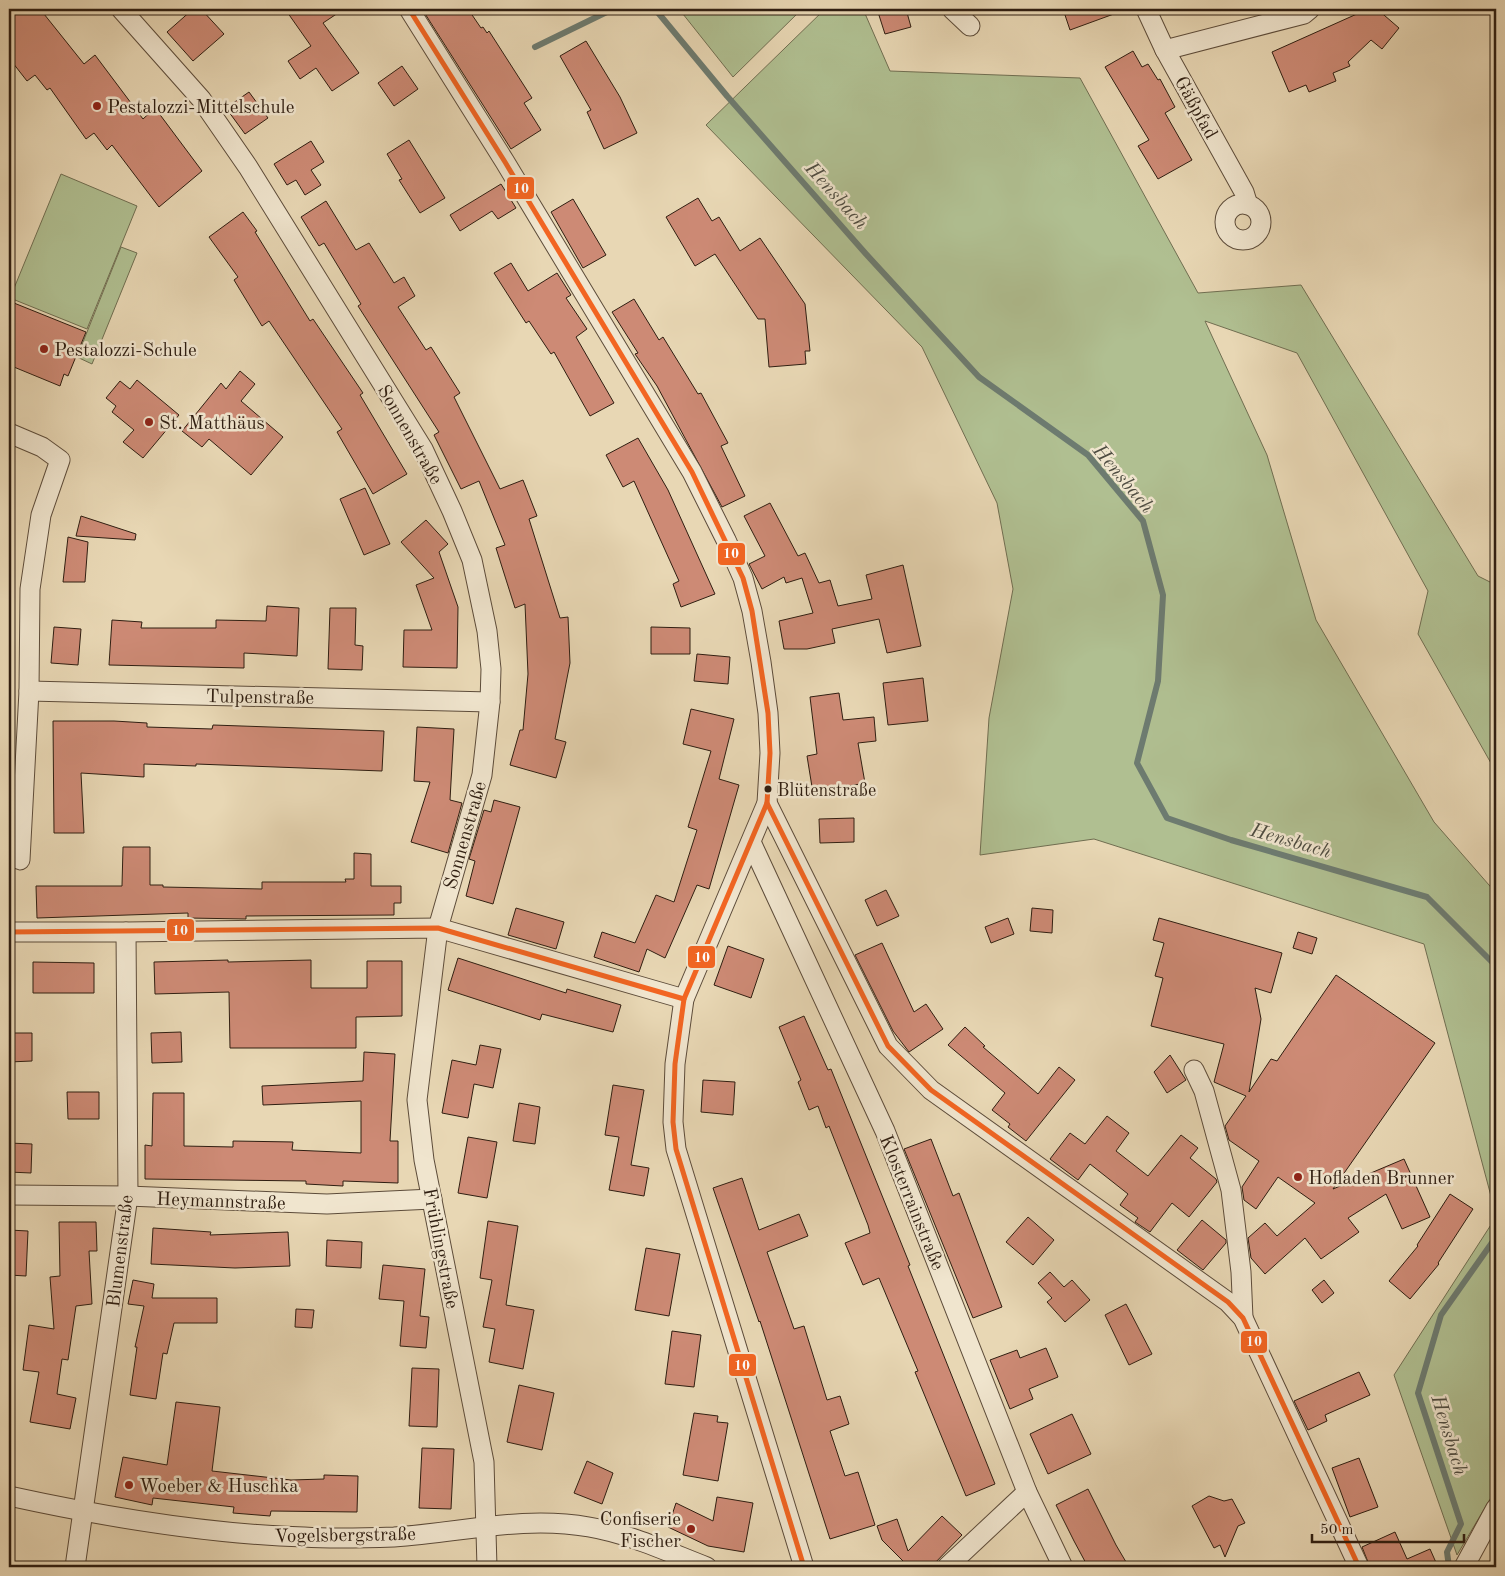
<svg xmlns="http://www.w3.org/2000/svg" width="1505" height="1576" viewBox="0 0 1505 1576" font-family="'Old Standard TT',serif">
	<rect width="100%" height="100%" fill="#e8d7b4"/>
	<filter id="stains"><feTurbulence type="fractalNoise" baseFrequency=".004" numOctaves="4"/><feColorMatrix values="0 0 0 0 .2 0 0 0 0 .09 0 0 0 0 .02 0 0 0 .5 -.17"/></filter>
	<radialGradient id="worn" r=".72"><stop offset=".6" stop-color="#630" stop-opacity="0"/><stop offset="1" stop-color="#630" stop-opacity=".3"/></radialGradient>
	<g fill="#b0bf91" stroke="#706e51">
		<polygon points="679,9 802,9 733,77"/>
		<polygon points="825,9 863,9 890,71 1080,78 1198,293 1301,285 1478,576 1496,585 1496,772 1418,634 1428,591 1297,353 1205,321 1267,455 1316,620 1434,822 1496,893 1496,1215 1424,944 1094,839 980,855 989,718 1013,589 997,503 922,347 706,125"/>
		<polygon points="61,174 137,206 87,329 10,298"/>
		<polygon points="121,247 137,253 92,364 77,357"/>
		<polygon points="1496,1217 1496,1489 1457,1555 1394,1375"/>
	</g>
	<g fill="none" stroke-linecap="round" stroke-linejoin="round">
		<g stroke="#6d7b70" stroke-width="6">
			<polyline points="655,9 727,96 866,254 979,377 1088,455 1143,521 1163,595 1158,681 1137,763 1167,818 1231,840 1427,897 1496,966"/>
			<polyline points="535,47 613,9"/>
			<polyline points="1449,1567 1447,1552 1461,1524 1418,1393 1441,1315 1496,1237"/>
		</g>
	</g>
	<g fill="#cd8a75" stroke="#2f1e11">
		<polygon points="9,9 40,9 84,64 95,55 143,119 155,108 202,171 159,207 112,145 107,150 94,133 86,139 50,88 47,90 35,75 27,81 9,58"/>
		<polygon points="193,9 201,9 224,34 193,61 167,32"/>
		<polygon points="285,9 344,9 323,23 359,73 332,91 316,68 300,79 288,61 311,46"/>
		<polygon points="422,9 468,9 481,28 483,27 487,33 489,31 532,98 524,103 541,130 511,149"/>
		<polygon points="877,9 906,9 911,27 885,34"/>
		<polygon points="1063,9 1122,9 1122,11 1070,30"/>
		<polygon points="1368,9 1377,9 1399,28 1382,49 1371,40 1348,62 1350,66 1333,73 1336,81 1309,92 1306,85 1289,92 1272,52"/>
		<polygon points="586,41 620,97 637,133 604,149 587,112 591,110 560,56"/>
		<polygon points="1133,51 1142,67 1148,64 1158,80 1160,79 1175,107 1165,113 1192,160 1158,179 1138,146 1149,140 1105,67"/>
		<polygon points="402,66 418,89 394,106 378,83"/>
		<polygon points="249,92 268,118 245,134 226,108"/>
		<polygon points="409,140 445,198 420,213 399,180 402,179 387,154"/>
		<polygon points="311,141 324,162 311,170 321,185 305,195 296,180 287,185 274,164"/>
		<polygon points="501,184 516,208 498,219 492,211 460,231 450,215"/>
		<polygon points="698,198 712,221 719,217 740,251 760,238 805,304 810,351 805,351 806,364 769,367 765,319 758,319 715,254 695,266 666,217"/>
		<polygon points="573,199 606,255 583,268 551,212"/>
		<polygon points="326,201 356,250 369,243 394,283 404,277 415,296 398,307 426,350 431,347 460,393 454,397 500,489 523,480 537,516 529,519 560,618 568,617 570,663 555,739 566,742 556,778 510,765 520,730 523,730 528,674 525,604 515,608 496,548 505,545 479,481 461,489 434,435 439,432 358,306 361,304 324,243 319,246 301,217"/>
		<polygon points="243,212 257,231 255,232 310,321 313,319 363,393 360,395 407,474 373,494 337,432 342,429 269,321 262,326 234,280 238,277 209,237"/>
		<polygon points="511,263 528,291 557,273 571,295 566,298 587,329 576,337 614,403 590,416 554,352 551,354 529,321 526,323 494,273"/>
		<polygon points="634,299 659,340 663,337 698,394 701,393 728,443 721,446 745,496 722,507 657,386 635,354 638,353 612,312"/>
		<polygon points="9,301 86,332 68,376 64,374 60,386 9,365"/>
		<polygon points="240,371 255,384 241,401 283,437 251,475 209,439 202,447 182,431 221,383 226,389"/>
		<polygon points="137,380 179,415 143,458 123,442 134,430 112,412 116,406 106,398 120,381 130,389"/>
		<polygon points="638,438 668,490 715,594 681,607 673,584 679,581 634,481 623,487 606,455"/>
		<polygon points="365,488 390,544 364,555 340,499"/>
		<polygon points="770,503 798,556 805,553 819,583 830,580 838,606 872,599 866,575 903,565 921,646 887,653 879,619 832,629 835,643 807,649 784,649 779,621 813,613 802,578 786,583 784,577 762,589 749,564 765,556 744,516"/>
		<polygon points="81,516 136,534 135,540 76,536"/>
		<polygon points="426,520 448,544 439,552 458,607 457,668 403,667 404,630 432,630 416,585 434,578 401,542"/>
		<polygon points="68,537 88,542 85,582 63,582"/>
		<polygon points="267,606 299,608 297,656 244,653 244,668 109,665 112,620 142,622 141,628 216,628 216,620 266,621"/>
		<polygon points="330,608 356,608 355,645 363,646 362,670 328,669"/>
		<polygon points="54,627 81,629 78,665 51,663"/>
		<polygon points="651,627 690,628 690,654 651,654"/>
		<polygon points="697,654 730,657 728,684 694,681"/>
		<polygon points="923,678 928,721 888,725 883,683"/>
		<polygon points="839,693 843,720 874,717 876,741 858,743 865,783 813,793 807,756 817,754 810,697"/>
		<polygon points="691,709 734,719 719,779 739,785 709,889 697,885 665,958 647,949 639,972 594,957 602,932 635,943 656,895 674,902 697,830 688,827 711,751 683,744"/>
		<polygon points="53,721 114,721 147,723 147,727 212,729 213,725 384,731 382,771 196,764 196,766 144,764 144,777 81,773 84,833 54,833"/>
		<polygon points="417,727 454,729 450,800 462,803 448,853 411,842 430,782 414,781"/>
		<polygon points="494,800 520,807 493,904 466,896 475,861 469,859 484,810 491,812"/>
		<polygon points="854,818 854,842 820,843 819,819"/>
		<polygon points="123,847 150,847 150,885 163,885 163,887 262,889 262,882 346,882 345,879 354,879 354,853 371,854 371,886 401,886 401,903 394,903 394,915 246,916 246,919 188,918 188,913 37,918 36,886 122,886"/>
		<polygon points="886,890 899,916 877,926 865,900"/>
		<polygon points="516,908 564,922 556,949 508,935"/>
		<polygon points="1032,908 1053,910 1052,933 1030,931"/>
		<polygon points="1008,918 1014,934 991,943 985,927"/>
		<polygon points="1159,918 1282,953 1271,993 1255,988 1261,1019 1249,1092 1271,1059 1277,1061 1336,975 1435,1043 1333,1189 1404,1159 1430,1217 1402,1229 1386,1194 1348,1218 1359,1232 1321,1259 1305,1238 1265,1274 1251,1258 1248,1238 1265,1223 1277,1236 1315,1203 1278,1177 1256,1209 1244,1200 1242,1187 1259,1161 1229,1140 1225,1126 1246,1096 1214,1082 1224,1044 1151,1026 1163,978 1155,976 1164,943 1153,940"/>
		<polygon points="1298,932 1317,938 1312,954 1293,948"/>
		<polygon points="882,943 914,1012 926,1004 943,1029 909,1052 893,1031 855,955"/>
		<polygon points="728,946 764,959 751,998 714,985"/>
		<polygon points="458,958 566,993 567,989 621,1005 613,1032 542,1014 540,1020 448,990"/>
		<polygon points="228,960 228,962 311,960 311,988 367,988 367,961 402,961 402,1016 356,1017 356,1048 230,1048 229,992 155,994 154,962"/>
		<polygon points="33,962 94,963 94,993 33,993"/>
		<polygon points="804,1016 828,1070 831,1069 910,1265 908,1266 995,1484 966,1496 915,1372 918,1371 879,1278 863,1285 845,1243 870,1233 868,1225 829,1126 826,1128 818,1106 809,1110 798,1082 801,1080 779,1027"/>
		<polygon points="965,1027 985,1046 983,1047 1038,1094 1059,1067 1075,1080 1026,1141 1008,1127 1010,1124 992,1110 1005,1093 948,1045"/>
		<polygon points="181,1032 182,1062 152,1063 151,1033"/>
		<polygon points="9,1033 32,1033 32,1061 9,1062"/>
		<polygon points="480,1045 501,1049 493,1088 474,1084 468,1118 442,1113 452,1060 476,1065"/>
		<polygon points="364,1052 395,1054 390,1141 398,1141 398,1183 343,1181 343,1186 306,1184 306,1181 145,1179 145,1145 152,1146 153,1093 184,1093 184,1146 233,1147 233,1141 293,1142 292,1150 361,1153 361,1101 263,1105 262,1086 363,1081"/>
		<polygon points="1170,1055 1186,1080 1167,1093 1154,1072"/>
		<polygon points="703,1080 735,1082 733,1115 701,1112"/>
		<polygon points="613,1085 644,1090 631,1165 649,1168 644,1196 609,1190 619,1137 605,1135"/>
		<polygon points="67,1092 99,1092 99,1119 68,1119"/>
		<polygon points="519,1103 540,1107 535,1144 513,1141"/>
		<polygon points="1107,1116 1129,1133 1116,1151 1148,1176 1181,1135 1198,1148 1190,1158 1216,1179 1217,1182 1189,1217 1172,1203 1150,1232 1135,1222 1138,1218 1120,1205 1128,1194 1090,1164 1078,1180 1050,1159 1070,1133 1085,1144"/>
		<polygon points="468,1137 497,1142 487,1198 458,1193"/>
		<polygon points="931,1139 953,1196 959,1193 1002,1307 973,1318 904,1149"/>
		<polygon points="9,1143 32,1144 31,1173 9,1172"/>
		<polygon points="742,1178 759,1230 799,1214 808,1236 767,1252 794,1329 804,1326 827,1400 840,1396 849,1424 830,1431 845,1476 858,1472 875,1525 830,1539 760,1321 759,1322 713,1188"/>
		<polygon points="1450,1194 1473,1209 1438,1263 1439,1264 1410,1299 1389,1281 1418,1246 1417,1245"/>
		<polygon points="1028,1217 1054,1240 1033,1265 1006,1242"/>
		<polygon points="1202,1220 1226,1240 1226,1243 1203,1270 1177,1250"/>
		<polygon points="488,1221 518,1226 506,1305 534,1310 523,1369 489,1362 495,1329 483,1327 492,1280 480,1278"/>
		<polygon points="59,1222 96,1222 97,1251 89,1251 92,1304 76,1306 68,1360 62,1359 57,1394 76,1398 70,1429 30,1422 39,1372 23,1370 29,1325 54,1329 50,1277 60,1276"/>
		<polygon points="153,1228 211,1232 210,1235 288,1232 290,1266 235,1268 151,1264"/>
		<polygon points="9,1230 28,1231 26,1276 9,1275"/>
		<polygon points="327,1240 362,1242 361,1268 326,1266"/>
		<polygon points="646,1248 680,1254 669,1316 635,1310"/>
		<polygon points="383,1265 425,1269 420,1316 429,1317 426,1348 400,1346 404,1301 379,1299"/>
		<polygon points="1050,1272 1064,1287 1072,1280 1090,1300 1065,1322 1047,1302 1052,1298 1038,1283"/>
		<polygon points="133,1280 154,1284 152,1298 217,1298 217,1323 174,1323 167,1354 163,1353 156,1399 130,1395 137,1347 135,1347 144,1306 128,1304"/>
		<polygon points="1324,1280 1334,1293 1322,1303 1312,1290"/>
		<polygon points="1126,1304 1152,1354 1129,1365 1105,1315"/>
		<polygon points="296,1309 314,1310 312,1328 295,1327"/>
		<polygon points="672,1331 701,1335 694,1387 665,1384"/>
		<polygon points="1046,1348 1058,1377 1029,1389 1033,1399 1010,1409 990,1360 1017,1350 1020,1358"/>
		<polygon points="412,1368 439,1369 437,1427 409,1426"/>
		<polygon points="1359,1372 1370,1395 1325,1415 1327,1421 1308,1430 1294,1401"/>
		<polygon points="519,1385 554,1393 542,1450 507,1442"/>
		<polygon points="176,1402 220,1407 212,1471 291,1480 324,1479 324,1475 358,1476 357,1512 271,1511 270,1516 233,1513 234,1507 153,1498 152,1505 115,1497 123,1457 167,1465"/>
		<polygon points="694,1413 718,1416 717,1422 728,1423 718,1481 683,1475"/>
		<polygon points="1072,1414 1091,1454 1048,1474 1030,1434"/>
		<polygon points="422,1448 454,1449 451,1509 419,1508"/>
		<polygon points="1359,1458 1378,1507 1350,1517 1332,1468"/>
		<polygon points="587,1461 613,1473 602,1504 574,1493"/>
		<polygon points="1088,1489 1116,1545 1129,1567 1088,1567 1074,1541 1056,1505"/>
		<polygon points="1209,1496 1224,1501 1232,1499 1245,1523 1238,1526 1225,1557 1220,1545 1214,1548 1192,1506"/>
		<polygon points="717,1497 753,1503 744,1552 708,1546 668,1527 676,1503 713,1521"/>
		<polygon points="942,1516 962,1535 931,1567 909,1567 882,1540 877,1526 897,1519 908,1551"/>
		<polygon points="1395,1532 1407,1559 1430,1549 1438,1567 1370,1567 1362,1547"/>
	</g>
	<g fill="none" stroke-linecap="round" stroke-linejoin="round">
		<defs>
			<g id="street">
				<polyline points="121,9 201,99 248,167 423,449 452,511 472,560 487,631 491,669 490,702 482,775 438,928 417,1100 424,1160 484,1462 487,1567"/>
				<polyline points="409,9 505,162 692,472 726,540 743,578 752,611 761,662 768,713 770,753 767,803 684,999 675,1064 673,1122 676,1149 804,1567"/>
				<polyline points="952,9 970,26"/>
				<polyline points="1146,9 1165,50 1244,192 1248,205"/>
				<polyline points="1165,50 1304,14 1310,9"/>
				<circle cx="1243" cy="222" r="18"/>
				<polyline points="9,433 42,447 60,460 41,515 30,589 29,691 20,860"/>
				<polyline points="29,691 490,702"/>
				<polyline points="767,803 888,1046 931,1090 1228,1302 1243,1318 1359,1567"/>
				<polyline points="751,842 885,1131 1027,1492 1063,1567"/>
				<polyline points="9,932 126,932 438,928 684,999"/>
				<polyline points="1194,1070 1204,1091 1231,1190 1241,1272 1243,1318"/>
				<polyline points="9,1195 128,1196 327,1204 432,1199"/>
				<path d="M9 1496C105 1517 205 1534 304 1537 333 1539 364 1538 394 1537 461 1533 522 1515 589 1527 630 1534 668 1552 707 1567"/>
				<polyline points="75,1567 128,1196 126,932"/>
				<polyline points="947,1567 1027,1492"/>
				<polyline points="1464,1567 1496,1508"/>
			</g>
		</defs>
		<use href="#street" stroke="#5d4c3a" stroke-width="21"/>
		<use href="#street" stroke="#f0e5ce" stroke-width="19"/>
		<defs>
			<g id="bus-1">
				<polyline points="409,9 505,162 692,472 743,578 752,611 768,713 770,753 767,803 684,999 675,1064 673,1122 676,1149 804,1567"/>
				<polyline points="767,803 888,1046 931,1090 1228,1302 1243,1318 1359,1567"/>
				<polyline points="9,932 438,928 684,999"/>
			</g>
		</defs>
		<use href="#bus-1" stroke="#f0e5ce" stroke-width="9"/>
		<use href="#bus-1" stroke="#f26522" stroke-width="5"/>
	</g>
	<g fill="#8f2418" stroke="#f0e5ce" stroke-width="2">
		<circle cx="97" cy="106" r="5"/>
		<circle cx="44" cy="349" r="5"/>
		<circle cx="149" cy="422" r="5"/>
		<circle cx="1298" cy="1177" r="5"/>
		<circle cx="129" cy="1485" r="5"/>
		<circle cx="691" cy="1529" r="5"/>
	</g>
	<circle fill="#2f1e11" stroke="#f0e5ce" stroke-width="2" cx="768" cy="789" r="4.5"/>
	<g text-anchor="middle" stroke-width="5" stroke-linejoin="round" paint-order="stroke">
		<g font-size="18" fill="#2f1e11" stroke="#f0e5ce" text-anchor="start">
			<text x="777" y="796">Blütenstraße</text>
		</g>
		<g font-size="19" fill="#2f1e11" stroke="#f0e5ce" text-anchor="start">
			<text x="107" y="113">Pestalozzi-Mittelschule</text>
			<text x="54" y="356">Pestalozzi-Schule</text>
			<text x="159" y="429">St. Matthäus</text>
			<text x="1308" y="1184">Hofladen Brunner</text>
			<text x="139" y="1492">Woeber &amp; Huschka</text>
			<text x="681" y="1525" text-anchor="end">Confiserie<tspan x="681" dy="22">Fischer</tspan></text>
		</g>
		<g font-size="19" fill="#2f1e11" stroke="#f0e5ce">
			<text transform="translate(1197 107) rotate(61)" y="7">Gäßpfad</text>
			<text transform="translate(411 434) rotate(60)" y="7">Sonnenstraße</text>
			<text transform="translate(260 696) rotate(1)" y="7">Tulpenstraße</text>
			<text transform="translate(464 835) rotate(-74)" y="7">Sonnenstraße</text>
			<text transform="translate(221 1200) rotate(2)" y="7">Heymannstraße</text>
			<text transform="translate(913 1202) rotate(68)" y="7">Klosterrainstraße</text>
			<text transform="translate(442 1248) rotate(79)" y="7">Frühlingstraße</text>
			<text transform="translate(119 1251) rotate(-83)" y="7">Blumenstraße</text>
			<text transform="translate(345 1534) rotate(-1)" y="7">Vogelsbergstraße</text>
		</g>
		<g font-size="20" font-style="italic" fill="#4e4c41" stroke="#f0e5ce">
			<text transform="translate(837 195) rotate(48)" y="7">Hensbach</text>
			<text transform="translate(1124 478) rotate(50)" y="7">Hensbach</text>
			<text transform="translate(1291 840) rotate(16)" y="7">Hensbach</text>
			<text transform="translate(1450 1435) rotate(73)" y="7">Hensbach</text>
		</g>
	</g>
	<g stroke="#f0e5ce" stroke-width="2">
		<rect x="506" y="176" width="29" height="24" rx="5" fill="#f26522"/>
		<rect x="717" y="542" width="29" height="24" rx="5" fill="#f26522"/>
		<rect x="166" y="918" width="29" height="24" rx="5" fill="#f26522"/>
		<rect x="687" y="945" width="29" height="24" rx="5" fill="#f26522"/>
		<rect x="1240" y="1330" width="28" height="24" rx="5" fill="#f26522"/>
		<rect x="728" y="1353" width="29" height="24" rx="5" fill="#f26522"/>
	</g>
	<g font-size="14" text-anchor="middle" font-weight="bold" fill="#fff">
		<text x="521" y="193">10</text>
		<text x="731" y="558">10</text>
		<text x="180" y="935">10</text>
		<text x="702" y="962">10</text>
		<text x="1254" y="1346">10</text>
		<text x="742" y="1370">10</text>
	</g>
	<rect width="1505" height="1576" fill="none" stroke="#e8d7b4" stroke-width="30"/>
	<rect x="10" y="10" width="1485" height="1556" fill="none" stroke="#2f1e11" stroke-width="2.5"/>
	<rect x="15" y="15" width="1475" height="1546" fill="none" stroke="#2f1e11"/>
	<path d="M1312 1534v8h152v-8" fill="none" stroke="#2f1e11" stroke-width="2.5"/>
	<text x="1320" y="1534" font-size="15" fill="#2f1e11" stroke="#f0e5ce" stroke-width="4" paint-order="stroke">50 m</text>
	<rect width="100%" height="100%" filter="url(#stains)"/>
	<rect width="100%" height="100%" fill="url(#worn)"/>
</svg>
